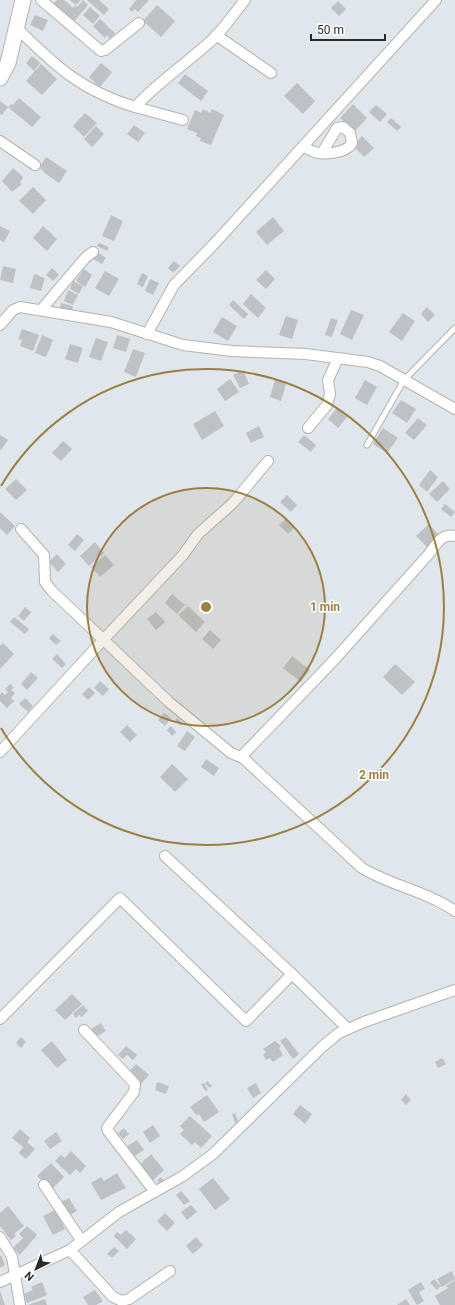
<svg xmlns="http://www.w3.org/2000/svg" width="455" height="1305" viewBox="0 0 455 1305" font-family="Roboto,sans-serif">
	<rect width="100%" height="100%" fill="#dfe6ec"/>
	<g fill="#bec2c7">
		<polygon points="57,0 64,0 73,8 75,5 77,7 83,0 88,5 71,25 53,4"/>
		<polygon points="70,0 81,0 76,5"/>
		<polygon points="87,0 99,0 109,9 104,15"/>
		<polygon points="136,0 149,0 138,12 135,9 132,12 129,9"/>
		<polygon points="338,1 346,9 339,16 331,8"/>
		<polygon points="157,5 175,21 161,37 143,21"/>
		<polygon points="90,7 100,16 93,24 83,15"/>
		<polygon points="35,15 48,20 43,31 30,25"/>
		<polygon points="100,19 115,33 110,39 107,35 105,38 93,26"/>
		<polygon points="32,56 40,63 34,71 26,63"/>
		<polygon points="101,63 112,72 100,87 89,77"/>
		<polygon points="41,64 57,79 42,95 26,81"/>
		<polygon points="185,74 208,91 201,101 178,83"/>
		<polygon points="297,83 315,101 303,114 284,96"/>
		<polygon points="19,98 41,117 32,127 8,107 11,104 13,105"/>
		<polygon points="0,101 8,107 2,115 0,114"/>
		<polygon points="353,104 367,118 355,131 340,118"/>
		<polygon points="376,105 387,114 380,122 369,112"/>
		<polygon points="203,109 210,113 212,109 224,115 211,145 200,141 201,138 196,136 197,133 187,129 195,110 201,113"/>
		<polygon points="85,113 97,123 84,137 73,126"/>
		<polygon points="391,118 401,127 397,131 387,122"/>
		<polygon points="134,125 145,133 138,142 127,134"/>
		<polygon points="96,126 104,134 92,147 84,139"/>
		<polygon points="362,136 374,148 364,157 353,146"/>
		<polygon points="46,157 67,171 59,183 43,172 44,171 39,168"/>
		<polygon points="13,168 23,177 20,183 22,184 12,192 2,181"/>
		<polygon points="33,187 46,200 33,214 19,201"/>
		<polygon points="111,215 123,221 114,241 102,236"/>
		<polygon points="273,217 284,231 267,245 256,232"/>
		<polygon points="0,226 10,231 4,242 0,240"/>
		<polygon points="43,226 57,239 47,251 33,238"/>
		<polygon points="99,243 109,247 107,251 97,246"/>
		<polygon points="97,252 106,258 102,264 93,259"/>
		<polygon points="174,261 180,266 173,273 168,268"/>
		<polygon points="3,266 16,269 13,283 0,280"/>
		<polygon points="52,268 59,275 53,281 46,275"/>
		<polygon points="84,269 92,275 85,287 76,281"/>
		<polygon points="266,270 275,279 266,289 256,280"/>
		<polygon points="105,271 119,279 109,296 95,288"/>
		<polygon points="142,273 148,276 143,287 137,284"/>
		<polygon points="34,274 45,278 41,291 30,288"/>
		<polygon points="150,279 159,283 153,295 145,291"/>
		<polygon points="73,281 83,286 79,294 70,289"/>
		<polygon points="68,290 78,295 73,305 64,301"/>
		<polygon points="251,294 266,308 258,318 243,304"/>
		<polygon points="233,300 248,314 244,319 229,305"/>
		<polygon points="61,303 73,306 71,314 59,311"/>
		<polygon points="427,307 435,315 428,322 421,314"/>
		<polygon points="351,310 364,315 352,340 340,334"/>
		<polygon points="403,313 415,321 402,341 389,332"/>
		<polygon points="286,316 298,320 292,339 279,335"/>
		<polygon points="222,317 237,326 228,341 213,332"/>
		<polygon points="331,318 338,320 332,337 325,335"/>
		<polygon points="22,329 39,335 33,351 20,346 22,340 18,339"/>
		<polygon points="42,335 53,340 46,357 35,353"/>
		<polygon points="117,335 130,339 126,352 113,348"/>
		<polygon points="96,338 108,342 101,361 89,357"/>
		<polygon points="70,344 83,348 78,363 65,359"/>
		<polygon points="133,349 145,353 136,377 124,372"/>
		<polygon points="243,370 249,384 240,388 233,375"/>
		<polygon points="230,379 239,392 225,401 217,389"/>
		<polygon points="275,380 286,384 281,401 270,397"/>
		<polygon points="365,380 377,387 367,405 355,398"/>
		<polygon points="401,400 416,409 407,423 392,413"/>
		<polygon points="337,408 347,417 338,428 328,419"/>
		<polygon points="215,411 224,426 202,440 193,424"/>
		<polygon points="418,418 427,425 414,440 405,433"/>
		<polygon points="259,426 264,437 251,443 246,433"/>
		<polygon points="383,428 398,438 387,453 373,444"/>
		<polygon points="0,435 8,440 0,451"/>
		<polygon points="304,435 316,445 311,452 298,442"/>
		<polygon points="63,441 72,449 61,461 52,453"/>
		<polygon points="430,470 438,477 427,492 419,485"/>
		<polygon points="16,479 27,490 16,500 5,489"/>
		<polygon points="443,481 450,489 437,502 429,494"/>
		<polygon points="287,495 297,505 291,512 280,502"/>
		<polygon points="445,504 455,512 451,517 441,509"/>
		<polygon points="0,512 15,526 7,535 0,528"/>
		<polygon points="286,519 295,527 288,534 279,525"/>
		<polygon points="429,524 440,536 428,548 416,536"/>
		<polygon points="77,534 84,540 75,551 68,545"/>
		<polygon points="95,542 104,553 89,566 80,556"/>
		<polygon points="57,554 66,564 58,572 49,562"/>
		<polygon points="105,555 114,565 100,577 91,567"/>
		<polygon points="172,594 185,605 177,614 165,603"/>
		<polygon points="188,606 205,622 196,632 178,615"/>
		<polygon points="25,607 31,612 24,621 18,616"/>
		<polygon points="156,612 165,622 156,630 147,619"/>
		<polygon points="14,617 29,629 25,634 10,622"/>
		<polygon points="210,630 221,640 213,649 202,639"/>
		<polygon points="53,634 61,641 56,645 49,638"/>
		<polygon points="3,643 14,654 0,669 0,646"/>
		<polygon points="57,654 66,664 62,668 52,659"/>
		<polygon points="292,656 310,670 301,682 283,668"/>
		<polygon points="395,664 415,682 402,695 383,677"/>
		<polygon points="31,672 38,678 27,690 21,684"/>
		<polygon points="100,681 109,689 103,696 94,688"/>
		<polygon points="10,684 14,688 11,690 15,693 11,698 14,701 7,708 0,701 0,695 2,692 5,695 8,692 5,689"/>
		<polygon points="89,687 95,693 88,700 82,694"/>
		<polygon points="25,698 33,706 28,712 19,704"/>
		<polygon points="164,713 171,718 165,726 158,720"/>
		<polygon points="177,718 183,724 181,726 175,720"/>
		<polygon points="127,725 137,735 130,742 120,732"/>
		<polygon points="171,726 176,732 172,736 167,730"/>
		<polygon points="187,731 195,737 185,751 177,746"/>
		<polygon points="206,759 219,768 214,776 201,767"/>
		<polygon points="172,764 188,779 175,792 160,777"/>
		<polygon points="72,994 82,1004 65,1020 55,1010"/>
		<polygon points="83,1005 88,1011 81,1017 79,1015 76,1018 73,1014"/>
		<polygon points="101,1023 106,1031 96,1037 91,1029"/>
		<polygon points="21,1037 26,1042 21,1048 16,1043"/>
		<polygon points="286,1037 299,1054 293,1059 280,1041"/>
		<polygon points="52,1041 67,1060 57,1068 41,1050"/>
		<polygon points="275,1041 281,1046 279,1048 283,1055 273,1062 270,1058 266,1060 263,1055 266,1052 263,1049"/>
		<polygon points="126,1046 137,1055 133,1060 127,1055 123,1059 118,1055"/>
		<polygon points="442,1058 446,1064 438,1068 435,1062"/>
		<polygon points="136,1064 149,1075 140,1085 127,1074"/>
		<polygon points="207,1081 212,1086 210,1088 205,1084"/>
		<polygon points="157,1082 169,1086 166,1094 155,1090"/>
		<polygon points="204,1083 208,1090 205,1091 201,1084"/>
		<polygon points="256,1083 261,1093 253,1098 247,1088"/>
		<polygon points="406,1094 411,1100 406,1105 401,1100"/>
		<polygon points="207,1095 219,1112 204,1122 199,1114 197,1116 190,1107"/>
		<polygon points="300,1105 312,1114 305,1124 293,1114"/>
		<polygon points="235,1113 238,1121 235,1123 232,1114"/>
		<polygon points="190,1116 212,1136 201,1148 195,1142 192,1145 180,1134 184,1130 180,1126"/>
		<polygon points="153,1125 160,1136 150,1143 143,1132"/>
		<polygon points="124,1128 129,1134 123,1139 118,1133"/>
		<polygon points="20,1129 30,1138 27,1142 35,1149 26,1159 19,1153 23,1147 12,1138"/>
		<polygon points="56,1132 62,1141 50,1149 44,1141"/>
		<polygon points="137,1140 144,1150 133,1157 126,1147"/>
		<polygon points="71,1151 86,1166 80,1173 76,1169 70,1175 55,1161 61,1155 65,1158"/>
		<polygon points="151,1154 164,1170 152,1181 138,1166"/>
		<polygon points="51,1163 64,1177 51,1190 37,1176"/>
		<polygon points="117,1173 126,1188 101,1200 91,1183 101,1177 104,1181"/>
		<polygon points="161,1177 166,1183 162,1186 157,1180"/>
		<polygon points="213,1178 230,1199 215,1210 199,1189"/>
		<polygon points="181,1191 190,1201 184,1205 176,1195"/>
		<polygon points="69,1198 77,1211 68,1216 61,1202"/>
		<polygon points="191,1205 197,1212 187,1220 181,1212"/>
		<polygon points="8,1206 24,1226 14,1234 16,1236 11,1240 0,1226 0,1213"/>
		<polygon points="55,1210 65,1229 53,1235 43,1216"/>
		<polygon points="165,1213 175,1223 167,1231 157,1221"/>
		<polygon points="27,1226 37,1235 20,1255 13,1248 23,1238 19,1234"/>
		<polygon points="126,1230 136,1239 127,1249 114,1236 117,1232 121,1235"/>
		<polygon points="196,1237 203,1245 193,1254 186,1246"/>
		<polygon points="114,1247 119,1251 112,1258 107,1254"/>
		<polygon points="1,1255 5,1265 0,1268 0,1256"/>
		<polygon points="452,1271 455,1279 442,1287 437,1279"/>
		<polygon points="434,1279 441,1286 437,1290 430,1283"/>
		<polygon points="455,1280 455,1305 440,1305 435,1296 448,1288 446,1286"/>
		<polygon points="42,1282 47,1295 27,1303 23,1294 33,1290 31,1287"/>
		<polygon points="421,1282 425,1289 419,1292 424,1301 417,1305 408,1290"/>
		<polygon points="95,1290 103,1301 96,1305 88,1305 83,1297"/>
		<polygon points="0,1291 5,1305 0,1305"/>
		<polygon points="45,1299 47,1305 28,1305"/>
		<polygon points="406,1299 410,1305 397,1305"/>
	</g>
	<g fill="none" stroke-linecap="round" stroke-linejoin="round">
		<defs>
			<polyline id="lane" points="367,445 404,380 455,328"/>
			<g id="street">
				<polyline points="41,0 101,51 105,50 139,23"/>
				<path d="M17 28C55 66 82 91 135 107 158 82 187 63 212 40 224 29 234 13 245 0"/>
				<polyline points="216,35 271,73"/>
				<polyline points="135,107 183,120"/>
				<polyline points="0,141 35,165"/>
				<path d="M304 146C306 148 309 150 312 151 322 156 347 153 352 143L350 133 343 127 337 128 322 153"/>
				<polyline points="41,310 86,257 93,252"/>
				<polyline points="0,325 13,310 20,307 111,322 183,345 232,351 306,354 368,362 380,366 455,409"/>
				<polyline points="147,334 174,285 215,243 436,0"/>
				<polyline points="308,428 327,405 330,394 328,380 338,358"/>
				<path d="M21 529 44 555 45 582 52 591 169 702 231 753 243 758 362 868C392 886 426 891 455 911"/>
				<polyline points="0,752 103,640 183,555 198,534 233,503 268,461"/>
				<path d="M241 757 335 659 428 555C436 546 440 533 455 536"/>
				<polyline points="165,856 292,974"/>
				<polyline points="0,1019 120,898 246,1021 292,974 348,1029"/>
				<polyline points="84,1030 135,1084 134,1092 107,1128 108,1131 155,1192"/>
				<polyline points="44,1185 81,1240"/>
				<polyline points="0,1237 12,1257 20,1305"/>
				<polyline points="70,1250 113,1297 122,1301 129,1299 170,1271"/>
				<polyline points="0,1282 70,1250 119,1212 183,1176 213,1154 323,1046 339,1033 364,1022 455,990"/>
			</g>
			<polyline id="secondary" points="0,78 8,63 23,0"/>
		</defs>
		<use href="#lane" stroke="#b6b3ab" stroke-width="7"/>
		<use href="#street" stroke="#b6b3ab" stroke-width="12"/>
		<use href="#secondary" stroke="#b6b3ab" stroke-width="17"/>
		<use href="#lane" stroke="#fff" stroke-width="5"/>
		<use href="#street" stroke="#fff" stroke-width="10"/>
		<use href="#secondary" stroke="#fff" stroke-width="15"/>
	</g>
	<circle cx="206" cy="607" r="119" fill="#9c7f41" fill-opacity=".12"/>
	<g fill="none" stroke="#9c7f41" stroke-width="2">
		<circle cx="206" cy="607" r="119"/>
		<path d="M1 486A238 238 0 1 1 1 728"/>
	</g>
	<circle cx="206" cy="607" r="6" fill="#9c7f41" stroke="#fff" stroke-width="2"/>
	<g font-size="12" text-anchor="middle" font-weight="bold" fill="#9c7f41" stroke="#fff" stroke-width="3" stroke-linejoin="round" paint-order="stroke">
		<text x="325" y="611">1 min</text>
		<text x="374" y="779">2 min</text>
	</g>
	<g transform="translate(36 1269) rotate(222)" stroke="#ffffff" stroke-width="3" paint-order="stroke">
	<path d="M0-3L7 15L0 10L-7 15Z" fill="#2b2b2b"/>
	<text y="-6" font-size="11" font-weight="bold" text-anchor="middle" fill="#2b2b2b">N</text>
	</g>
	<path d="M311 34v6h74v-6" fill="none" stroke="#2b2b2b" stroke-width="2"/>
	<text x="317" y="34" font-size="12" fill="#2b2b2b" stroke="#ffffff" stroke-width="3" paint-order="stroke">50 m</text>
</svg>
